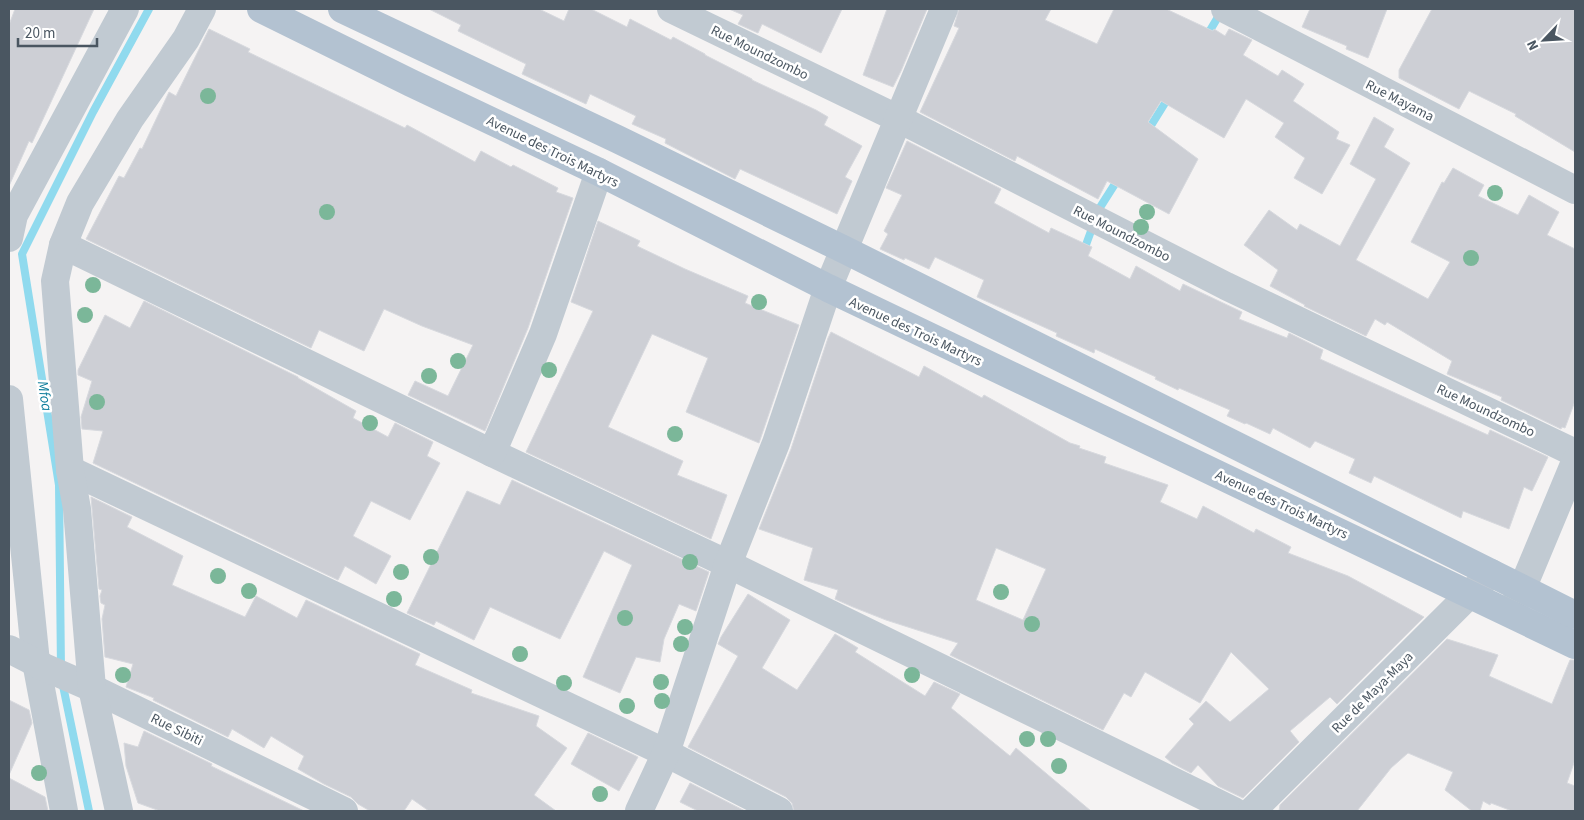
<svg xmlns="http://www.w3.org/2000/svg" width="1584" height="820" viewBox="0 0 1584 820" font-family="'Source Sans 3',sans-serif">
	<rect width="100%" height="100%" fill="#f5f3f3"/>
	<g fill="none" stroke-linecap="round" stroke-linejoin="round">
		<g stroke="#90daee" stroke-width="8">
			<polyline points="1206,37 1221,12"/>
			<polyline points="1147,132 1170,95"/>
			<polyline points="1083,253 1099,209 1120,176"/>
			<polyline points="61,670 59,485 22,254 93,112 149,9"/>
			<polyline points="62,681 89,811"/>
		</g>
	</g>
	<g fill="#cdcfd5" stroke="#d7d9de" fill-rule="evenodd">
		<polygon points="15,9 94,9 32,143 29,141 9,186 9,25"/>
		<polygon points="429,9 539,9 564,21 569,9 591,9 627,27 630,19 671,40 673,37 705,54 705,55 752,79 752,80 816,110 828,117 824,125 862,146 845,177 852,181 837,214 740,169 735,179 665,143 666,139 632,124 636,116 590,94 586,104 522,74 526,64 458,31 461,25"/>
		<polygon points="729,9 842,9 821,53 762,24 758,33 738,24 743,15"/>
		<polygon points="887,9 927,9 901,71 893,87 863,75"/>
		<polygon points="959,9 1051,9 1045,20 1097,44 1114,9 1166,9 1213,31 1214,29 1225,36 1229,29 1252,40 1243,55 1278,76 1282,70 1304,84 1293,101 1339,132 1336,139 1350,145 1322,194 1294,178 1305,158 1275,137 1284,123 1246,99 1224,138 1161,101 1148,122 1198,159 1169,214 1107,181 1098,199 1017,156 1015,161 920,112 959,28 954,26"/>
		<polygon points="1310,9 1387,9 1368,58 1346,49 1347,46 1302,27"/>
		<polygon points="1432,9 1575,9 1575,152 1515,116 1516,114 1469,91 1459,109 1399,78 1399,70"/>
		<polygon points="209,29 250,49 248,52 405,128 407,125 475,162 481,151 511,167 513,165 558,188 556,192 573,198 528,328 485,431 408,395 415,381 448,396 473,345 422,326 384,309 364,351 319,330 311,348 86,239 119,176 124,178 140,148 142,149 169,92 176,96"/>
		<polygon points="1374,117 1394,129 1384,147 1410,163 1356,260 1428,299 1450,262 1411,242 1442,182 1444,183 1453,168 1484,185 1478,196 1518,215 1529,195 1559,212 1547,235 1575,249 1575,401 1565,428 1562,427 1561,429 1501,400 1502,397 1447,374 1452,361 1387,322 1385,325 1375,319 1366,336 1304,306 1305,305 1270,286 1278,270 1244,245 1269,210 1297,230 1300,224 1340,246 1376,179 1350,164"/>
		<polygon points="907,141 1001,189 994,203 1049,233 1051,228 1092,247 1088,256 1130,279 1136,266 1180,291 1183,284 1242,312 1239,319 1287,338 1289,333 1323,350 1320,359 1488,435 1490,430 1548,457 1532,491 1524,487 1509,529 1463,511 1461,518 1374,476 1371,483 1349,473 1355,459 1315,441 1310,448 1273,428 1270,434 1246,423 1245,424 1227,416 1230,410 1179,388 1178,390 1155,379 1156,377 1095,349 1094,353 1056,336 1057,333 977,297 984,280 935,257 929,269 905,258 904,260 880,249 888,234 884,231 902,195 886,188"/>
		<polygon points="598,221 640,241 637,246 685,269 748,296 745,303 799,325 759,443 686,412 708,358 652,334 608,427 683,461 677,475 727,495 711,539 526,452 593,311 571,302"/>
		<polygon points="144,301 298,377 298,378 356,411 353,418 388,437 395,423 433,442 427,456 440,463 410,520 371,501 353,536 391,556 376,584 345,566 338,580 93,463 103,431 82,429 81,417 92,381 78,375 78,370 105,315 130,328"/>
		<path d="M831 332 919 377 924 366 982 398 984 395 1070 443 1080 446 1079 448 1106 457 1104 463 1168 485 1160 502 1197 519 1203 506 1254 533 1256 529 1291 547 1288 553 1348 576 1424 617 1337 704 1330 697 1290 731 1299 742 1243 798 1218 786 1198 765 1191 773 1172 763 1165 757 1194 724 1189 719 1206 701 1230 722 1269 689 1231 652 1200 703 1145 672 1131 697 1124 693 1103 730 950 655 958 643 886 620 853 607 835 599 838 590 804 580 813 548 759 529 791 449 828 338ZM996 548 1046 569 1023 620 976 600Z"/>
		<polygon points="512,480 709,572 696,611 679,604 664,639 660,662 636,657 620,693 583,677 632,565 604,551 560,639 490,607 474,640 436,621 434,625 407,613 467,491 500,505"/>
		<polygon points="91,497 132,517 127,527 183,556 172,585 245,617 256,596 297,618 306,600 420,654 415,665 472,690 471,693 539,716 536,726 567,748 534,795 556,811 429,811 412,799 404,811 370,811 358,804 351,797 324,784 298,769 304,756 271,736 264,748 232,729 228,737 153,700 154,698 126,687 133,664 105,657 102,619 105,605 101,603 100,596 102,590 99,589"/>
		<polygon points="748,594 790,620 762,668 797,690 835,634 858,648 855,652 925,696 934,682 960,694 951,708 1010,756 1016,748 1091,811 794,811 792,803 786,797 688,747 738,656 718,644 721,637"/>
		<polygon points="1447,639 1498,655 1489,676 1552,704 1570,660 1575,660 1575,760 1567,783 1575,786 1575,811 1512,811 1491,803 1490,805 1483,801 1480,811 1472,811 1445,790 1453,772 1408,753 1391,768 1357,811 1279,811 1280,805"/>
		<polygon points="9,700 29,710 32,723 9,775"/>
		<polygon points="144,731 212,764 211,766 304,811 160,811 138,803 126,766 124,743 138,747"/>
		<polygon points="588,733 638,757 619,791 571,764"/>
		<polygon points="9,778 45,797 48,811 9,811"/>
		<polygon points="690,783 745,811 698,811 680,802"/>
	</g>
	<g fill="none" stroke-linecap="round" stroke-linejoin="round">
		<g stroke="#c1cad2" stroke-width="28">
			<polyline points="671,9 899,119 1226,286 1575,453"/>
			<polyline points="1225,9 1575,190"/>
			<polyline points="9,238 14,215 125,9"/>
			<polyline points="63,245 492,453 728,564 1234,811"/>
			<polyline points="9,399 36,662 64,811"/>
			<polyline points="492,453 543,334 599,172"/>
			<polyline points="70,470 666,753 779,811"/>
			<polyline points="1512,610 1522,589 1575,462"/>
			<polyline points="9,649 44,667 92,688 344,811"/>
			<polyline points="119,811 92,688 77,509 70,470 55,281 63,245 80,203 130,119 186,39 202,9"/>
			<polyline points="639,811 666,753 728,564 776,443 828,288 944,9"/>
			<polyline points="1252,811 1491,573"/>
		</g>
		<g stroke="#b3c2d1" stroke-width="28">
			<polyline points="261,9 411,83 599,172 828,288 1575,645"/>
			<polyline points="342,9 617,139 843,249 1575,615"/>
		</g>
	</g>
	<g fill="#7bb799">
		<circle cx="208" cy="96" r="8"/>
		<circle cx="1495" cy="193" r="8"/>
		<circle cx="327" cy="212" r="8"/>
		<circle cx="1147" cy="212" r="8"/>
		<circle cx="1141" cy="227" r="8"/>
		<circle cx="1471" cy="258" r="8"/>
		<circle cx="93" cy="285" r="8"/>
		<circle cx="759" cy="302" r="8"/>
		<circle cx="85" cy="315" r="8"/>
		<circle cx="458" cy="361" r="8"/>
		<circle cx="549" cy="370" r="8"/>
		<circle cx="429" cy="376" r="8"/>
		<circle cx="97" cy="402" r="8"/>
		<circle cx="370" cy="423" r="8"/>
		<circle cx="675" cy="434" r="8"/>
		<circle cx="431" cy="557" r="8"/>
		<circle cx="690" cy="562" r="8"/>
		<circle cx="401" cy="572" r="8"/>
		<circle cx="218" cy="576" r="8"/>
		<circle cx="249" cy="591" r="8"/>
		<circle cx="1001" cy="592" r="8"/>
		<circle cx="394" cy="599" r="8"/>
		<circle cx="625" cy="618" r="8"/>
		<circle cx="1032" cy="624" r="8"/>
		<circle cx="685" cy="627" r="8"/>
		<circle cx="681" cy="644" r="8"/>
		<circle cx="520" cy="654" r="8"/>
		<circle cx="123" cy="675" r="8"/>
		<circle cx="912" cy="675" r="8"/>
		<circle cx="661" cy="682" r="8"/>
		<circle cx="564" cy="683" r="8"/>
		<circle cx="662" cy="701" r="8"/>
		<circle cx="627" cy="706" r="8"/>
		<circle cx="1027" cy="739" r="8"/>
		<circle cx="1048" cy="739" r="8"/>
		<circle cx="1059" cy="766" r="8"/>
		<circle cx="39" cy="773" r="8"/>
		<circle cx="600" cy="794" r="8"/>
	</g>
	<g text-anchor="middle" stroke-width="5" stroke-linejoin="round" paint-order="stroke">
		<g font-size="14" fill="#4a5661" stroke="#fff">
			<text transform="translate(760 52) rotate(26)" y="5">Rue Moundzombo</text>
			<text transform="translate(1400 100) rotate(27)" y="5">Rue Mayama</text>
			<text transform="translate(553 151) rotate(26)" y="5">Avenue des Trois Martyrs</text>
			<text transform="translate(1122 233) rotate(27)" y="5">Rue Moundzombo</text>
			<text transform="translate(916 331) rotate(25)" y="5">Avenue des Trois Martyrs</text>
			<text transform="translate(1486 410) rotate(25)" y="5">Rue Moundzombo</text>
			<text transform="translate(1282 504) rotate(25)" y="5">Avenue des Trois Martyrs</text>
			<text transform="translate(1372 692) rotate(-45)" y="5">Rue de Maya-Maya</text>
			<text transform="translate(177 729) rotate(26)" y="5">Rue Sibiti</text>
		</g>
		<g font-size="15" font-style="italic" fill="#0c7c9b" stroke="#fff">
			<text transform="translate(45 396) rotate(81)" y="5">Mfoa</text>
		</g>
	</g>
	<rect width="1584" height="820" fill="none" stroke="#4a5661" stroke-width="20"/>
	<g transform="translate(1544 40) rotate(245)" stroke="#ffffff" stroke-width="4" paint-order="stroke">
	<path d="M0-4L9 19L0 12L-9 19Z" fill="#4a5661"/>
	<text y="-8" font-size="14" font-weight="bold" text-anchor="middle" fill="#4a5661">N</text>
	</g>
	<path d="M18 38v8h79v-8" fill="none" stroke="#4a5661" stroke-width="2.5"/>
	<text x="25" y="38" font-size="15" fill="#4a5661" stroke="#ffffff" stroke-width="4" paint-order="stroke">20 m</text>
</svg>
